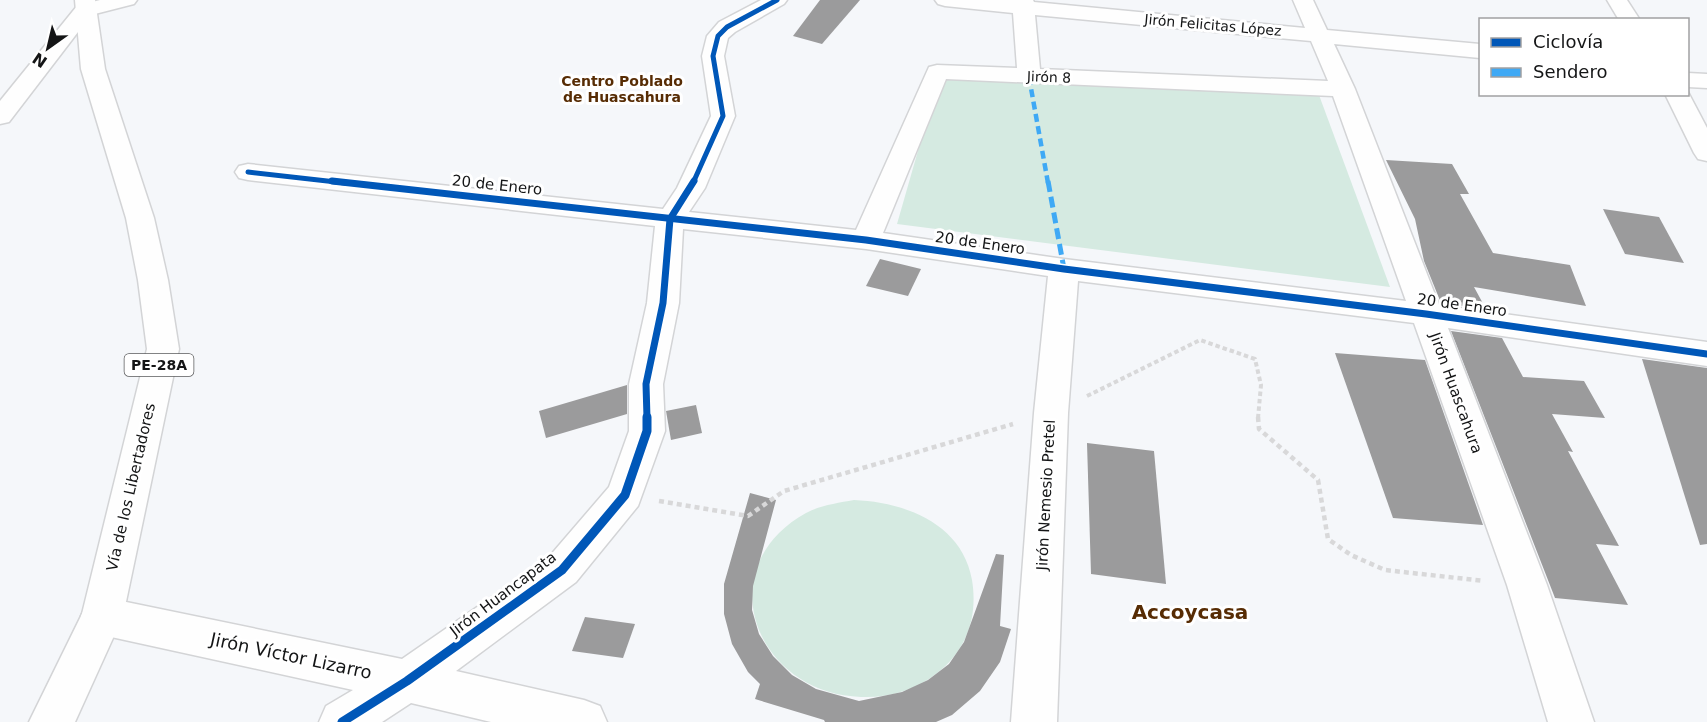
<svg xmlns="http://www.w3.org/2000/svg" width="1707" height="722" viewBox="0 0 1707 722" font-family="'DejaVu Sans',sans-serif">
	<rect width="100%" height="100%" fill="#f5f7fa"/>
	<g fill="#d5eae1">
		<polygon points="940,74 1319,95 1390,287 897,224"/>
		<path d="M854 500C904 502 962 523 972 580 978 616 967 650 937 673 916 690 889 698 861 697 756 694 707 568 806 513 821 505 838 503 854 500Z"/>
	</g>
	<g fill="#9b9b9c">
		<polygon points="820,0 860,0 822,44 793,36"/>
		<polygon points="1386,160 1452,164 1469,194 1460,194 1493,253 1570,265 1586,306 1474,287 1486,309 1441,303 1424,261 1415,219"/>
		<polygon points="1603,209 1659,217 1684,263 1625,254"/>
		<polygon points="880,259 921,269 908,296 866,286"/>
		<polygon points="1451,331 1502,338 1523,377 1584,381 1605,418 1552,414 1573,452 1568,451 1619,546 1596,544 1628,605 1555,598"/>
		<polygon points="1335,353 1425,360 1483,525 1393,518"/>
		<polygon points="1642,359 1707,368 1707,544 1700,545"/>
		<polygon points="627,385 627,414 546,438 539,411"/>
		<polygon points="696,405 702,433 671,440 666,411"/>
		<polygon points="1087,443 1154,451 1166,584 1091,574"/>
		<polygon points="750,493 776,500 753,586 752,610 759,634 773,656 792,675 816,689 859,701 902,692 928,680 949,664 964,642 996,554 1004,555 1000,626 1011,629 1000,662 980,691 952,715 936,722 825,722 824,720 755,699 760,684 748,672 732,644 724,614 724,584"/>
		<polygon points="585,617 635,624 623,658 572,651"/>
	</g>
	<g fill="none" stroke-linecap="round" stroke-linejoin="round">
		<defs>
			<g id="minor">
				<polygon points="100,0 137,0 134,4 91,15 9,122 0,124 0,101 77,6"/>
				<path d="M761 0H787L784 4 735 32 728 38 724 56 735 116 705 188 689 212 856 230 929 67 937 65 1017 68 1013 13 945 6 938 4 935 0H1033L1034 2 1305 28 1293 0H1313L1327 30 1480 44V58L1334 44 1355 89 1439 305 1707 342V366L1448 328 1547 585 1594 722H1548L1507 585 1414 323 1078 281 1068 413 1057 722H1011L1034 413 1048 276 866 249 683 229 679 303 663 384 665 431 638 506 576 582 456 671 584 700 600 706 607 722H491L411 703 382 722H319L326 706 353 690 102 635 87 629 81 616 87 603 102 597 402 659 548 558 609 487 629 431V384L647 303 655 226 248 180 239 178 235 172 239 166 248 164 663 209 677 188 711 116 702 56 707 36 719 22ZM1035 15 1311 41 1328 81 1040 69ZM946 79 1333 96 1406 301 1064 259 883 233Z"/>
				<polygon points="1688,73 1707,74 1707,88 1688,87"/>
			</g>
			<g id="trunk">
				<polygon points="75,0 95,0 105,69 154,218 168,280 179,349 123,616 75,722 29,722 82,614 147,349 138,280 126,218 81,69"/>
				<polygon points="1607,0 1627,0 1640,20 1619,20"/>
				<polygon points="1688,92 1707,128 1707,161 1698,159 1694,153 1665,94 1688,94"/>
			</g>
		</defs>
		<use href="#minor" stroke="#d3d4d6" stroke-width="3"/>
		<use href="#trunk" stroke="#d3d4d6" stroke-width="3"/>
		<polyline stroke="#d8d8d9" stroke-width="4" stroke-dasharray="4.5 3" stroke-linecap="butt" points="1087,396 1200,340 1255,359 1261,385 1258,418"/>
		<g stroke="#d8d8d9" stroke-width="4.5" stroke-dasharray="5 4" stroke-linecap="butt">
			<polyline points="1258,417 1259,429 1318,480 1328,539 1351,555 1385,570 1484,581"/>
			<polyline points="659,501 748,516 784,491 1013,424"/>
		</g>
		<use href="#minor" fill="#fefefe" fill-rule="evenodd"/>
		<use href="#trunk" fill="#fefefe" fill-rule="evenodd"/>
		<polyline stroke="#3fa9f5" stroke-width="4.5" stroke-dasharray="8 4.5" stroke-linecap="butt" points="1029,77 1048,183"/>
		<polyline stroke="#3fa9f5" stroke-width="5" stroke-dasharray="11 5" stroke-linecap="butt" points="1048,181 1064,269"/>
		<defs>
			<g id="cycleway-far2">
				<polyline points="248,172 345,183"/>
				<polyline points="693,183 723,116 713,56 718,36 727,27 777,0"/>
			</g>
			<g id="cycleway-far1">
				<polyline points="332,181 866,240 1064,269 1426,314 1707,354"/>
				<polyline points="647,418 646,384 663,303 670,219 694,181"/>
			</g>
			<polyline id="cycleway" points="342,722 407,681 562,570 625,495 647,431 647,417"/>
		</defs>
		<use href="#cycleway-far2" stroke="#fff" stroke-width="8"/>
		<use href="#cycleway-far1" stroke="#fff" stroke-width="10"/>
		<use href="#cycleway" stroke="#fff" stroke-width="13"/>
		<use href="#cycleway-far2" stroke="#0057b8" stroke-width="5"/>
		<use href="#cycleway-far1" stroke="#0057b8" stroke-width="7"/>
		<use href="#cycleway" stroke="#0057b8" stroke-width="9"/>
	</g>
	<g text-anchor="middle" stroke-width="6" stroke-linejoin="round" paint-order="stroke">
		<g font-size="14" fill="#141516" stroke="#fff">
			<text transform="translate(1213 25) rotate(5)" y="5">Jirón Felicitas López</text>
			<text transform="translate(1049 77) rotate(2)" y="5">Jirón 8</text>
		</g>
		<g font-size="14" font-weight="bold" fill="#572c04" stroke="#fff">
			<text x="622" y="86">Centro Poblado<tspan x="622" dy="16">de Huascahura</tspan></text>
		</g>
		<rect fill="#fff" stroke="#5a5b5c" stroke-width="1.5" x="124.5" y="354" width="69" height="22" rx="4.5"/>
		<g font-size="14" font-weight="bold" fill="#141516">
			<text x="159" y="370">PE-28A</text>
		</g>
		<g font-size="15" fill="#141516" stroke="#fff">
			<text transform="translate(497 185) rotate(6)" y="5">20 de Enero</text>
			<text transform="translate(980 243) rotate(8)" y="5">20 de Enero</text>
			<text transform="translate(1462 305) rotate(8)" y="5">20 de Enero</text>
			<text transform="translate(1456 393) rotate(70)" y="5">Jirón Huascahura</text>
			<text transform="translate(131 487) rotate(-77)" y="5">Vía de los Libertadores</text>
			<text transform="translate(1046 495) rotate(-87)" y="5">Jirón Nemesio Pretel</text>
			<text transform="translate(503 594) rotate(-37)" y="5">Jirón Huancapata</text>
		</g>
		<g font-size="18" fill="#141516" stroke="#fff">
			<text transform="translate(291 656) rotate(12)" y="6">Jirón Víctor Lizarro</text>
		</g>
		<g font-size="20" font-weight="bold" fill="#572c04" stroke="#fff">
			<text x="1190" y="619">Accoycasa</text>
		</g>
	</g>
	<rect x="1479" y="18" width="210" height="78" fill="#ffffff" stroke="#a1a1a2" stroke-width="1.5"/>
	<rect x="1491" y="38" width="30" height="9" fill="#0057b8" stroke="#a1a1a2" stroke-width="1.5"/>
	<text x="1533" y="48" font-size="18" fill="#141516">Ciclovía</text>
	<rect x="1491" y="68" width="30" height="9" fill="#3fa9f5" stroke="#a1a1a2" stroke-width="1.5"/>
	<text x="1533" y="78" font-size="18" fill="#141516">Sendero</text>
	<g transform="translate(48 48) rotate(214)" stroke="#ffffff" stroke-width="4.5" paint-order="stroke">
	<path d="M0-4.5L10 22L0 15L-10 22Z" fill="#141516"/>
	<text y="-9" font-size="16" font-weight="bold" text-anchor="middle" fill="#141516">N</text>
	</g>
</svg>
